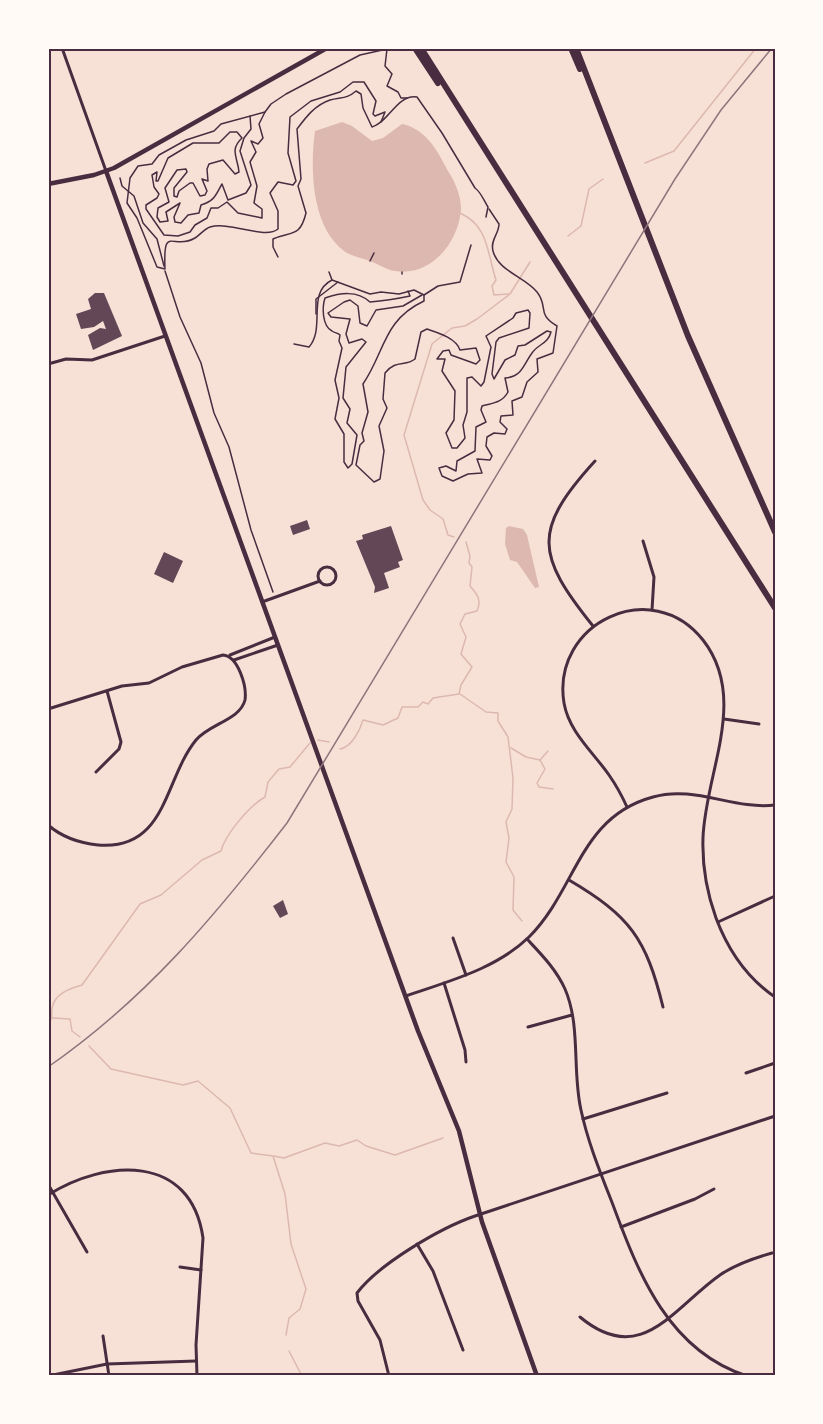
<svg xmlns="http://www.w3.org/2000/svg" width="823" height="1424" viewBox="0 0 823 1424" font-family="'Noto Serif',serif">
	<rect width="100%" height="100%" fill="#f7e1d7"/>
	<g fill="#dcb8b0">
		<path d="M342 122 352 126 372 141 383 138 402 124C426 129 437 150 448 171 455 182 461 195 461 209 459 242 431 277 395 271 387 270 378 264 370 261 361 258 351 256 344 251 311 226 310 168 315 131Z"/>
		<polygon points="509,526 523,529 527,535 539,587 535,588 517,562 510,560 505,544 506,528"/>
	</g>
	<g fill="none" stroke-linecap="round" stroke-linejoin="round">
		<g stroke="#dcb8b0" stroke-width="1.5">
			<polyline points="645,163 674,151 756,48"/>
			<path d="M460 213C489 226 487 253 496 280L492 286 494 295 509 294"/>
			<polyline points="568,236 581,226 589,189 603,179"/>
			<polyline points="454,537 448,535 443,519 430,510 423,500 404,435 432,344 452,328 465,326 477,319 510,294 530,262"/>
			<polyline points="460,694 486,712 498,713 498,721 508,737 513,778 512,809 506,822 509,838 506,862 514,877 513,910 522,921"/>
			<polyline points="318,740 329,742"/>
			<polyline points="511,748 526,757 540,760 548,751"/>
			<path d="M340 749C352 747 360 730 363 720L383 725 398 718 402 707H418L423 702 428 704 433 698 459 694 461 685 472 667 461 654 466 637 460 624 465 614 477 611C482 600 477 594 470 586L472 567 469 563 470 556 466 542"/>
			<polyline points="540,760 545,769 537,783 539,787 553,789"/>
			<polyline points="53,1018 70,1019 72,1031 80,1037"/>
			<path d="M48 1024 52 1018C49 997 64 990 82 985L140 904 161 895 202 860 221 851C225 835 249 806 265 797L268 782 279 769 290 767 310 743"/>
			<polyline points="89,1046 111,1069 183,1085 198,1081 230,1108 251,1153 273,1156 285,1194 291,1244 306,1289 300,1309 289,1318 286,1335"/>
			<polyline points="274,1156 284,1158 325,1143 339,1146 357,1140 366,1146 395,1155 443,1138"/>
			<polyline points="289,1351 302,1376"/>
		</g>
	</g>
	<g fill="#644757">
		<polygon points="95,293 104,293 122,336 93,350 88,335 100,328 106,329 103,321 94,327 81,329 76,314 91,309 88,299"/>
		<polygon points="307,520 310,529 293,535 290,526"/>
		<polygon points="391,526 403,560 398,562 400,567 384,573 389,588 374,593 375,587 356,541 363,539 362,535"/>
		<polygon points="164,552 183,561 173,583 154,574"/>
		<polygon points="283,900 288,914 280,918 273,906"/>
	</g>
	<g fill="none" stroke-linecap="round" stroke-linejoin="round">
		<g stroke="#4a2c40" stroke-width="1.5">
			<path d="M250 116 251 129 244 138 240 151 251 185 246 193 228 200 222 184C216 194 215 201 201 205L199 213 188 215 181 223 175 222 174 217 180 203 166 212 168 221 160 222 157 217 158 208 169 202 165 188 177 170 186 169 187 172 174 188V196L177 197 179 191 190 183H193L200 196 205 195 207 191 202 179 208 181 207 169 209 164 223 160 235 174 239 172C238 158 229 150 242 138L237 132H230L219 143H193L168 158 158 181H156L157 172 152 175 154 187 159 194 157 198 146 205V209L164 235 178 236 190 232 195 225 207 218 211 208H218L227 202 238 213 262 218V209L254 203 257 186 250 162 256 152 251 141 258 144 263 138 259 124 265 112"/>
			<path d="M381 122 385 112 375 116 373 114 376 101 364 82H353L340 92 311 101 290 117 288 153 296 181 293 185 278 182 270 193 278 211V229C265 240 230 221 210 227 204 229 200 235 195 238 173 251 163 223 165 269L157 267 137 218 127 203 130 178 138 166 152 164 159 155 186 140 214 131 221 124 265 112 271 104 286 94 360 55 387 49 385 66 392 74 387 86 398 92 401 98H407"/>
			<polyline points="120,178 122,186 134,196 143,223 157,239 164,266"/>
			<path d="M278 257 273 247V239C291 231 300 238 306 213L298 186 301 179 297 129C306 117 315 105 330 100 341 97 347 99 356 91L361 94 363 108 372 127C389 122 397 94 417 97L442 133 475 188C481 192 484 201 488 207L486 217"/>
			<polyline points="370,261 374,253"/>
			<polyline points="165,271 180,317 201,363 214,413 229,447 251,530 273,592"/>
			<polyline points="329,272 332,280 370,294 381,292 399,294 414,290 424,295 438,286 460,282 471,245"/>
			<polyline points="402,274 402,272"/>
			<path d="M408 291 410 296C396 299 383 301 370 302 357 290 340 293 325 298 322 307 322 326 332 331 335 333 338 333 340 335L339 341 342 348 335 380 339 398 335 419 344 434V462L348 468 352 464 357 435 347 423 350 409 343 398 346 367 366 342 362 339 349 343 346 334 350 319 331 317 328 313 344 302 350 300 358 306 360 323 367 326 376 310 403 306 422 295"/>
			<path d="M424 295V301C383 320 385 352 363 384L368 412 362 433 364 441 360 445 356 465 374 482 380 479 384 451 379 426 387 408 383 399 385 373C396 359 405 367 415 359L421 332 427 329C439 333 456 338 460 350L476 348 480 360 476 364 451 355 449 350 443 351 437 359H445L442 371 455 391 454 420 446 433 452 448H457L465 438 463 425 467 412V378L472 377 481 386 484 382 491 347 486 336 513 318 516 313 528 310 530 313 529 328 499 338 496 342 492 374 494 379 505 360 515 355 518 346 525 345 547 331 551 332C548 344 538 344 532 353 523 365 522 377 505 378L508 392C502 403 492 403 482 406L481 410 486 422 476 427 475 451 457 461 456 471 446 466 439 468 442 476 453 481 468 474 482 473 477 459 490 460 492 456 486 446 487 437 494 433 505 434 507 429 500 422 501 416 513 415 512 401 522 397 527 382 538 372 537 359 553 353 557 326C536 314 549 307 537 292 525 277 498 271 493 251 490 240 499 234 499 224L489 209"/>
			<polyline points="316,314 316,299 338,282"/>
			<path d="M294 344 309 347C326 328 306 293 332 280"/>
		</g>
		<g stroke="#4a2c40" stroke-width="3">
			<polyline points="62,48 106,171"/>
			<polyline points="48,364 66,359 92,360 165,336"/>
			<polyline points="643,541 654,577 652,610"/>
			<circle cx="327" cy="576" r="9"/>
			<polyline points="262,602 320,581"/>
			<path d="M593 626C536 555 532 530 595 461"/>
			<polyline points="230,655 275,637"/>
			<polyline points="234,660 278,645"/>
			<path d="M48 709 122 686 149 683 182 667 223 655C238 656 247 686 245 700 240 720 209 724 196 740 164 779 167 851 98 845 79 843 63 838 48 825"/>
			<polyline points="724,719 759,724"/>
			<polyline points="96,772 119,749 121,742 107,691"/>
			<path d="M627 807C622 796 616 785 609 775 593 752 569 732 564 703 551 623 652 575 703 640 749 699 705 773 703 838 702 866 707 893 716 918 728 950 747 978 775 997"/>
			<path d="M569 880C630 916 646 938 663 1007"/>
			<polyline points="718,922 775,896"/>
			<polyline points="453,938 466,975"/>
			<path d="M527 939C541 954 556 969 565 989 581 1026 572 1071 581 1110 588 1143 601 1174 613 1205 639 1275 669 1351 747 1376"/>
			<polyline points="444,983 465,1050 466,1062"/>
			<path d="M406 996C449 981 496 969 529 937 577 889 579 817 653 797 695 785 733 810 775 805"/>
			<polyline points="528,1027 572,1015"/>
			<polyline points="746,1073 775,1063"/>
			<polyline points="583,1119 667,1093"/>
			<polyline points="48,1184 87,1252"/>
			<path d="M48 1195C105 1159 191 1153 203 1238L196 1345 197 1376"/>
			<polyline points="621,1227 695,1199 714,1189"/>
			<polyline points="417,1244 433,1271 463,1350"/>
			<polyline points="180,1267 201,1270"/>
			<path d="M580 1317C641 1368 673 1308 720 1275 736 1264 754 1258 772 1253"/>
			<polyline points="103,1336 109,1376"/>
			<polyline points="48,1376 107,1364 196,1361"/>
			<path d="M389 1376 380 1340 358 1301 357 1293C379 1264 440 1228 475 1216L775 1116"/>
		</g>
		<g stroke="#4a2c40" stroke-width="4.5">
			<polyline points="106,171 418,1031 459,1131 482,1222 537,1376"/>
			<polyline points="48,184 94,175 114,168 327,48"/>
		</g>
		<g stroke="#4a2c40" stroke-width="6">
			<polyline points="415,48 438,83"/>
			<polyline points="421,48 775,608"/>
			<polyline points="571,48 580,69"/>
			<polyline points="576,48 688,336 775,532"/>
		</g>
		<path stroke="#8f747c" stroke-width="1.5" d="M48 1067C146 999 215 916 287 823L675 179 721 110 772 48"/>
	</g>
	<rect width="823" height="1424" fill="none" stroke="#fffaf5" stroke-width="99"/>
	<rect x="50" y="50" width="724" height="1324" fill="none" stroke="#4a2c40" stroke-width="2"/>
</svg>
